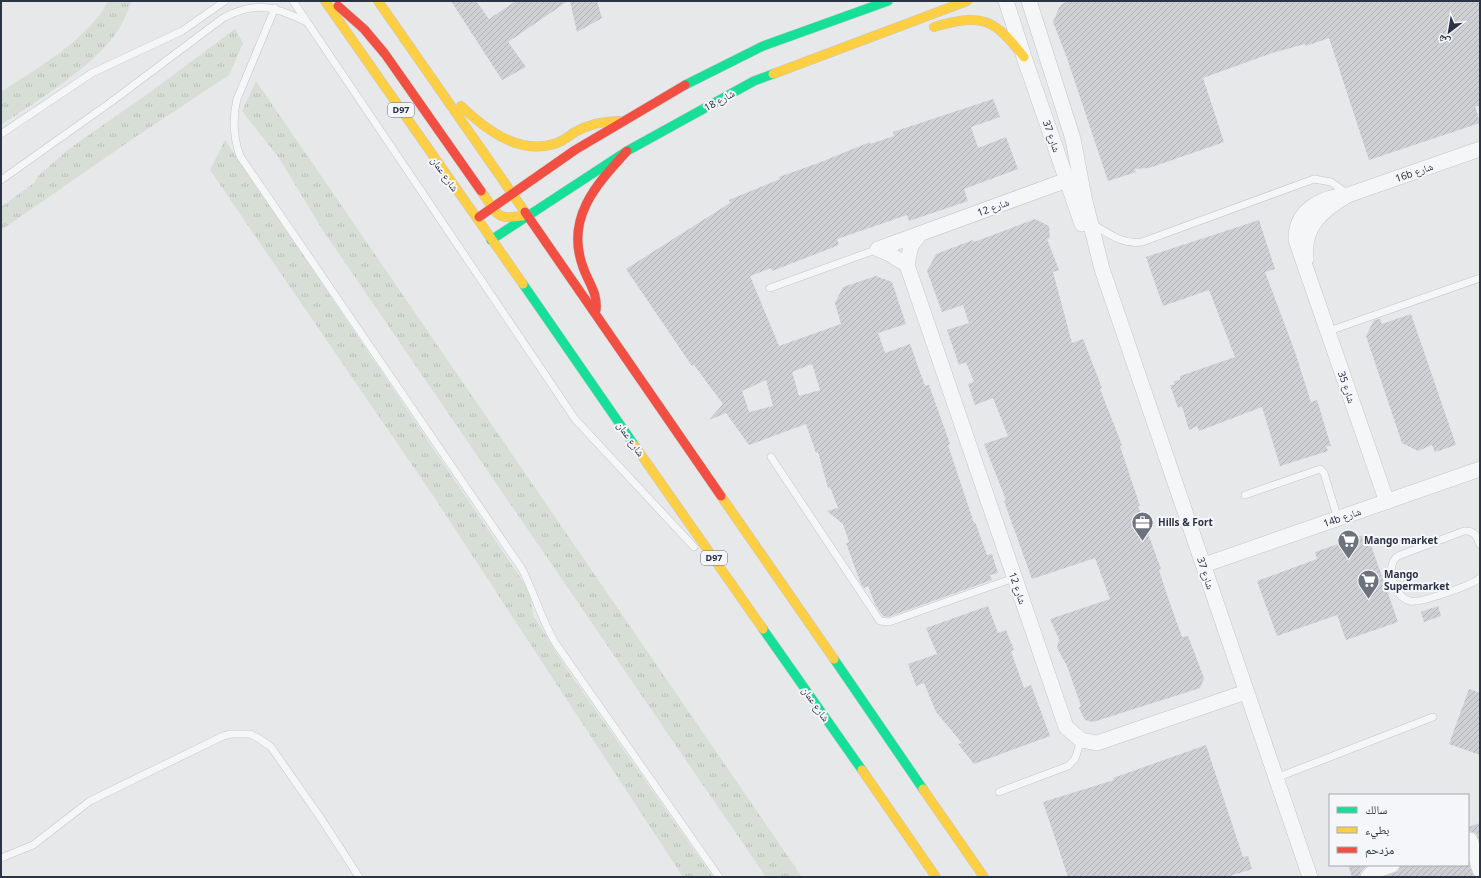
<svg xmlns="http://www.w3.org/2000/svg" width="1481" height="878" viewBox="0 0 1481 878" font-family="'Noto Sans','Noto Naskh Arabic',sans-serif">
	<defs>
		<pattern id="grass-tufts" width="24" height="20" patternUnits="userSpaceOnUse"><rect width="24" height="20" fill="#d6ded6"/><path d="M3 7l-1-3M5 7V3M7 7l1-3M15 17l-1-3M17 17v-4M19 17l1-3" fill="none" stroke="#b8bfb9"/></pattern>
		<pattern id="building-hatch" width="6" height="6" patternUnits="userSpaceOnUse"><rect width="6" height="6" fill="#ced0d3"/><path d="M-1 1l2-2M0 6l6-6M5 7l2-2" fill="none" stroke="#b1b3b6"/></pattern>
	</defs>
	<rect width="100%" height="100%" fill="#e6e8ea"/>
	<g fill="url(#grass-tufts)">
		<path d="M108 1H132C128 10 124 20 119 29 96 65 37 101 1 125V92C36 69 89 39 108 1Z"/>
		<polygon points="235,29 243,43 229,75 134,138 1,230 1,207 34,183 38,176 69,149 153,90"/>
		<polygon points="256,81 802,877 766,877 322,229 279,158 242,111"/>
		<polygon points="225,140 530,592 533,615 566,668 713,877 683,877 436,500 210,170"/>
	</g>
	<g fill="url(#building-hatch)" fill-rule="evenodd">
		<polygon points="451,1 476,1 489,19 516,1 568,1 508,42 526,67 502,80"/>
		<polygon points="570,1 597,1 602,18 577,32"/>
		<polygon points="1068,1 1480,1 1480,106 1475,106 1480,123 1369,160 1329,38 1306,46 1305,44 1272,53 1203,78 1224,142 1149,168 1134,169 1136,172 1108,181 1067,58 1053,22 1059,8 1062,4"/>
		<path d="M993 99 1000 117 971 127 978 148 1006 137 1018 169 964 189 968 201 909 221 907 215 837 239 839 245 772 271 771 268 750 276 779 346 841 324 835 303 843 287 876 276 892 282 906 324 878 333 885 353 910 344 925 386 929 385 944 427 950 444 948 445 974 523 975 522 987 555 992 554 998 573 990 575 992 580 888 617 883 616 875 604 868 586 864 588 861 584 846 543 849 542 843 524 827 511 838 508 830 487 828 488 818 452 816 453 806 424 749 445 726 413 709 420 723 404 694 365 692 366 626 269 730 203 729 200 780 179 779 177 821 162 870 142V144L894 136 893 132ZM812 364 820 390 799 396 792 372ZM766 380 773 406 749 412 742 391Z"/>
		<polygon points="1035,219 1049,226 1050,238 1047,239 1059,270 1053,272 1072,343 1083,339 1102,388 1100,389 1122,445 1120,446 1140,506 1138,506 1161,569 1159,570 1168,598 1182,637 1188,636 1204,678 1200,688 1093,722 1085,720 1079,708 1081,706 1067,666 1057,648 1059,639 1050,619 1110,599 1095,558 1032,579 1004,501 1006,500 984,444 1008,436 993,398 975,405 968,384 974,382 966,362 959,365 947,330 969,323 963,305 942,312 927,271 936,254 973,240 974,242"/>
		<polygon points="1259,220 1275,269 1265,272 1295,352 1311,402 1317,400 1331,446 1326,446 1328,451 1280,466 1262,407 1199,431 1197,426 1189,430 1182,406 1178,408 1170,385 1174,385 1174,381 1180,380 1180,376 1235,357 1209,290 1163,306 1146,257"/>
		<polygon points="1411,314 1456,445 1435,452 1432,445 1418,451 1402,443 1366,336 1374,320 1380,319 1382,324"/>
		<polygon points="1367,534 1398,622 1346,640 1337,615 1277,636 1257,581 1317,559 1315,552"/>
		<polygon points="988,606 998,633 1006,630 1014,650 1011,651 1024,688 1031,685 1050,736 974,764 958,744 962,743 936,712 924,683 916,686 908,664 937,654 926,628"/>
		<polygon points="1438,606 1441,616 1424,622 1421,612"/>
		<polygon points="1469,689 1480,693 1480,755 1449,744"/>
		<polygon points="1206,745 1243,857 1248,856 1252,869 1227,877 1068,877 1043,802 1114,780 1113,778"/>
		<polygon points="1480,823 1480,842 1476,833 1468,831 1468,827"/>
		<polygon points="1468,862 1474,877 1384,877 1398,871 1401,865 1468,865"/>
		<polygon points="1348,865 1367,865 1361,871 1359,877 1352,877"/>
	</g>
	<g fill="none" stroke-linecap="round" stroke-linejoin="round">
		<defs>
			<g id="lane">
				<polyline points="293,1 575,419 694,547"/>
				<path d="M275 8 237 99C232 119 233 136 240 156L522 569C535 594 541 620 556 644L719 877"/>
				<polyline points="1,134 92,73 182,31 225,1"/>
				<path d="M1 180 111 102 223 18C255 1 273 6 305 21"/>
				<path d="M1091 223C1108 233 1122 245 1142 242L1314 179 1331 182 1348 194"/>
				<polyline points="770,288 878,249"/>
				<polyline points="1329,331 1480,278"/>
				<polyline points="771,457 880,621 889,622 1014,578"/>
				<polyline points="1245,495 1320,469 1324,473 1338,519"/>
				<path d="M1480 545C1477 536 1474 530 1464 531L1398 556C1384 566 1394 597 1410 601 1418 604 1473 585 1480 578"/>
				<polyline points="1276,778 1433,717"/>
				<polyline points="999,792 1068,766 1075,759 1081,740"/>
				<polyline points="1,858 33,845 90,801 223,736 231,734 250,734 258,738 271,747 320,817 359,877"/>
			</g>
			<g id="street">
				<polyline points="1006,1 1024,57 1082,224"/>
				<polyline points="1029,1 1073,139 1084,197 1102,269 1310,877"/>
				<path d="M1348 195C1322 197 1295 210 1296 240L1387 502"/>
				<polyline points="920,234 911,246 907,265 1066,727 1081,740 1097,743 1246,692"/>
				<polyline points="878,249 1067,180"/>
				<polyline points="878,249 888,253 907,265"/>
				<path d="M1306 259C1302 227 1323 209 1348 195L1480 149"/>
				<polyline points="1204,565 1480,469"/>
				<polyline points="1470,840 1480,870"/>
				<polyline points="1368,877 1374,871 1392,865"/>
			</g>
			<g id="fast">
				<polyline points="685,85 763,46 888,1"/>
				<polyline points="491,240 627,151 754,81 773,74"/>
				<polyline points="523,284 635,446"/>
				<polyline points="763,629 862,770"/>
				<polyline points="834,659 923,789"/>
			</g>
			<g id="slow">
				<polyline points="325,1 523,284"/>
				<polyline points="378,1 525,212"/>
				<path d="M934 27C983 13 993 18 1024 57"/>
				<polyline points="773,74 967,1"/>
				<path d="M461 106C486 130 520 156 557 143 563 141 569 136 575 132 589 124 604 121 620 121"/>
				<path d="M481 191C499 216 495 221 527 215"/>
				<polyline points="635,446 763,629"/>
				<polyline points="721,496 834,659"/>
				<polyline points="862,770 936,877"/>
				<polyline points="923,789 984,877"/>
			</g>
			<g id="jam">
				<polyline points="338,6 364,29 385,54 481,191"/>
				<polyline points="525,212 721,496"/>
				<polyline points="479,217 575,150 685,85"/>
				<path d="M596 310C598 293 588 282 583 267 565 218 596 185 627 151"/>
			</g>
		</defs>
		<use href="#lane" stroke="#c4c6c8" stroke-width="8"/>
		<use href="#street" stroke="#c4c6c8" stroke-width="16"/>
		<use href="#fast" stroke="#c4c6c8" stroke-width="10"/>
		<use href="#slow" stroke="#c4c6c8" stroke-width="10"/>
		<use href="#jam" stroke="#c4c6c8" stroke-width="10"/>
		<use href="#lane" stroke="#f5f6f7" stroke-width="7"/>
		<use href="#street" stroke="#f5f6f7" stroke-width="15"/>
		<use href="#fast" stroke="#16e098" stroke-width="9"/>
		<use href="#slow" stroke="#ffcf43" stroke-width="9"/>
		<use href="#jam" stroke="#f24e42" stroke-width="9"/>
	</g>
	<defs>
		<symbol id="office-pin" viewBox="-11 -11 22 30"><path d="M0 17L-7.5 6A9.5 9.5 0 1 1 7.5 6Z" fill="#6c737f" stroke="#f4f6f9"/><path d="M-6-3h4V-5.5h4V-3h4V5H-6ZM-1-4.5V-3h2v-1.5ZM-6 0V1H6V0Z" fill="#fff"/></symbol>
		<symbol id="supermarket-pin" viewBox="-11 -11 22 30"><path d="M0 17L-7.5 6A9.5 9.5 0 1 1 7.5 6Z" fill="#6c737f" stroke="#f4f6f9"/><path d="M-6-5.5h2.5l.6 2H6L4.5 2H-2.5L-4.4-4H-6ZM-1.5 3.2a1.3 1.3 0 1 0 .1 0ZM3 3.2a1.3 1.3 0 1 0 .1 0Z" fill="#fff"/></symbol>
	</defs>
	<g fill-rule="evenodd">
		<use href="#office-pin" x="1130" y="510" width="25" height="34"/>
		<use href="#supermarket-pin" x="1336" y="528" width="25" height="34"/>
		<use href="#supermarket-pin" x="1356" y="568" width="25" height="34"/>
	</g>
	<g text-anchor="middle" stroke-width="4" stroke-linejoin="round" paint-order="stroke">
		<g fill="#f4f6f9" stroke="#676e7b" stroke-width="1">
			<rect x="388" y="103" width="26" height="14" rx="3"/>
			<rect x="701" y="551" width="26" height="14" rx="3"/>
		</g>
		<g font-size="9" font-weight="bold" fill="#2b3445">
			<text x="401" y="113">D97</text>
			<text x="714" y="561">D97</text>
		</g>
		<g font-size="10" fill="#2b3445" stroke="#f4f6f9">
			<text transform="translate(719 100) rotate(-29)" y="4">شارع 18</text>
			<text transform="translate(1052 136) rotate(71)" y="4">شارع 37</text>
			<text transform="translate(1414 172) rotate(-19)" y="4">16b شارع</text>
			<text transform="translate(445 174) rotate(55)" y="4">شارع عمان</text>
			<text transform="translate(993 207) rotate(-20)" y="4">شارع 12</text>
			<text transform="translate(1347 387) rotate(71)" y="4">شارع 35</text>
			<text transform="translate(631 439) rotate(55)" y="4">شارع عمان</text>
			<text transform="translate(1342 517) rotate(-19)" y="4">14b شارع</text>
			<text transform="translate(1206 573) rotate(72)" y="4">شارع 37</text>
			<text transform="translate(1018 588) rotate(71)" y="4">شارع 12</text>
			<text transform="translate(816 704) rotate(55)" y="4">شارع عمان</text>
		</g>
		<g font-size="10" font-weight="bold" fill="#2b3445" stroke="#f4f6f9" text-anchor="start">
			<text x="1158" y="526">Hills &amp; Fort</text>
			<text x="1364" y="544">Mango market</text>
			<text x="1384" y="578">Mango<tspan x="1384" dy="12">Supermarket</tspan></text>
		</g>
	</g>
	<rect width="1481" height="878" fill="none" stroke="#2b3445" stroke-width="4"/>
	<rect x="1329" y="794" width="140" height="72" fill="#f4f6f9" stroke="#a4a8b1"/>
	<rect x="1337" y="807" width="20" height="6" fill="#16e098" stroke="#a4a8b1"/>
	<text x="1365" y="814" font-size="12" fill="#2b3445">سالك</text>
	<rect x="1337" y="827" width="20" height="6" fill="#ffcf43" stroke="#a4a8b1"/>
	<text x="1365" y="834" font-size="12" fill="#2b3445">بطيء</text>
	<rect x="1337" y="847" width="20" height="6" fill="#f24e42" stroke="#a4a8b1"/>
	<text x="1365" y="854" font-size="12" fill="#2b3445">مزدحم</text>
	<g transform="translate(1449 32) rotate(211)" stroke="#f4f6f9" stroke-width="3" paint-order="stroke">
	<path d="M0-3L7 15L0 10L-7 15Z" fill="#2b3445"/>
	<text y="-6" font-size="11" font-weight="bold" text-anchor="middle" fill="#2b3445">ش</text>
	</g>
</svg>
